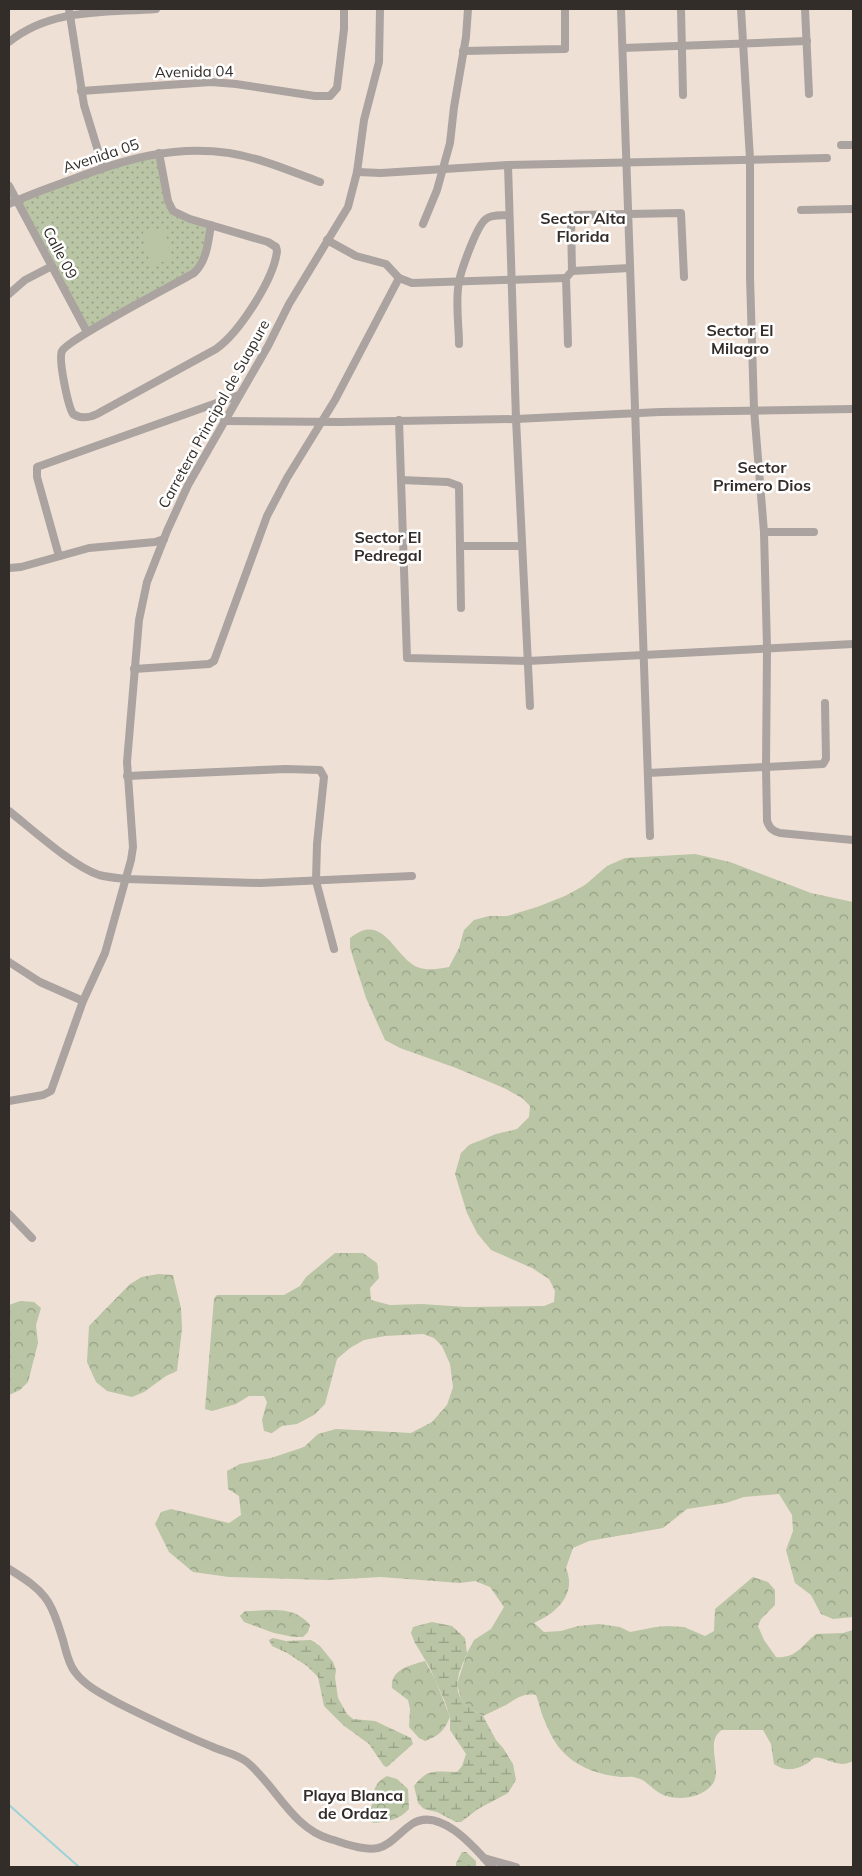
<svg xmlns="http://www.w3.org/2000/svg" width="862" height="1876" viewBox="0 0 862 1876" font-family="Mulish,sans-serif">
	<defs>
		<pattern id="forest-crowns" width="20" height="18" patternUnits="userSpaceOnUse" patternTransform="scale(1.25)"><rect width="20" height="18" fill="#b9c5a4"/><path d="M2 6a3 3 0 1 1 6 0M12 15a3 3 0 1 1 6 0" fill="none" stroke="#97a086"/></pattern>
		<pattern id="wetland-marsh" width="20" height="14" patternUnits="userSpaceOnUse" patternTransform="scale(1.25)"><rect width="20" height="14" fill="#b9c5a4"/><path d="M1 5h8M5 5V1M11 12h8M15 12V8" fill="none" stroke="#97a086"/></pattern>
		<pattern id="park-dots" width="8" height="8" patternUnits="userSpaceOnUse" patternTransform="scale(1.25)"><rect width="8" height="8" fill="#b9c5a4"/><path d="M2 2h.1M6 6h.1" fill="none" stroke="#97a086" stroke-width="1.8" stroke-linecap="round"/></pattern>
	</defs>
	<rect width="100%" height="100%" fill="#efe0d5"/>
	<g fill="url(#forest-crowns)">
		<path d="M695 854 730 862 811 893 853 902V1617L833 1619 821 1614 811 1595 795 1583 786 1550 793 1531 792 1515 779 1494 744 1497 726 1503 687 1509 663 1528 589 1541 573 1548 566 1568C577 1594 557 1613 534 1623L544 1632 561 1631 578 1626 599 1624 620 1627 630 1632 656 1627 667 1626 684 1627 705 1636 714 1631 715 1609 753 1577 768 1582 775 1590V1605L761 1619 758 1626 764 1640 776 1657C796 1659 802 1645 816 1634L843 1633 853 1630V1761C837 1770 824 1755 814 1758 812 1759 810 1761 808 1763 797 1770 785 1772 774 1764L771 1744 763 1730H722C703 1742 725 1771 711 1786 699 1799 673 1802 658 1792 650 1787 646 1780 637 1778 632 1776 627 1777 621 1777 601 1775 581 1769 566 1755 554 1744 549 1731 543 1717 540 1710 539 1702 536 1695 522 1693 516 1699 506 1705 498 1709 491 1712 483 1716L468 1707 461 1699 457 1684 467 1653 474 1640 491 1629 504 1607 490 1587 475 1581 460 1583 381 1577 326 1580 229 1577 193 1572 169 1552 155 1524 161 1512 171 1509 229 1523 241 1515 239 1496 228 1489 227 1471 240 1464 271 1458 304 1447 318 1434 336 1429 411 1433 432 1422 447 1405 453 1387 450 1364 442 1346 434 1338 423 1334 385 1336 364 1340 350 1348 337 1359 325 1404 314 1415 297 1424 282 1426 272 1433 264 1431 262 1420 267 1402 264 1396H249L236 1404 212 1411 205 1409 214 1298 217 1295H284L300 1286 306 1277 335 1253H363L377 1263 379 1278 370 1288 371 1300 390 1305 422 1304 466 1307 544 1306 554 1302 555 1291 549 1279 532 1268 491 1250 477 1233 467 1213 455 1174 461 1153 469 1145 496 1134 517 1129 529 1117 530 1106 522 1098 504 1088 456 1068 400 1048 385 1040 366 998 350 948V938C383 911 393 955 417 967 427 971 439 969 449 967L459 948 464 930 474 920 489 916H507L537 907 565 896 585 885 607 866 625 858Z"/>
		<polygon points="158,1274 173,1275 181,1308 182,1329 177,1371 166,1376 144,1392 132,1397 107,1391 96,1382 87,1362 89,1326 130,1284 142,1277"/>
		<polygon points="20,1301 34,1302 41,1308 36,1325 38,1343 28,1382 20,1390 9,1395 9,1305"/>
		<path d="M245 1611C269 1611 293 1604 310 1625L308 1632 303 1637H294L274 1633 244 1622 240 1616Z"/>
		<path d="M425 1661 435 1679 450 1717C444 1731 439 1736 425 1741L419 1738 409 1727 410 1709 408 1700 392 1688C390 1670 410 1665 425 1661Z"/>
		<path d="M387 1776 397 1779 408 1789 409 1809C399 1820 387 1822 373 1823L369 1816C375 1800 369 1785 387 1776Z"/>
	</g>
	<g fill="url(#wetland-marsh)">
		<path d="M432 1622 452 1626 465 1638 467 1653 459 1673 457 1684 458 1692 461 1699 467 1706 483 1716 496 1740 503 1748 513 1764 516 1780 508 1793 478 1809 461 1822H456L437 1812 424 1809 418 1803 414 1786C428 1768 436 1772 457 1772L462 1766 466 1754 450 1730V1717L445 1702 430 1668 415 1643 411 1633 413 1627Z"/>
		<polygon points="273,1638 286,1641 311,1640 320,1646 333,1662 336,1670 335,1677 338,1698 347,1714 353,1719 375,1721 411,1738 413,1744 387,1767 384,1766 369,1744 343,1725 324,1706 318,1677 307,1666 287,1653 272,1646 269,1640"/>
		<polygon points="462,1852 466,1852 476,1861 476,1867 456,1867 456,1863"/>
	</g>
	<polygon fill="url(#park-dots)" points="159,153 170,207 211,225 201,265 87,332 17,201 9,204 9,186 16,200"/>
	<polygon fill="#b9c5a4" points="165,228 171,260 150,265 143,232"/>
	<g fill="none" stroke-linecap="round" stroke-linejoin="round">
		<polyline stroke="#9cd2d8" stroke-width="2" points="9,1805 79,1867"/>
		<g stroke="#aba3a0" stroke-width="8">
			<polyline points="69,9 84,105 103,167"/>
			<polyline points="621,9 650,836"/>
			<polyline points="681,9 683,95"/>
			<path d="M741 9 750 159V277L754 409 764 532 767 648 766 767 767 821C770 829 773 831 780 833L853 840"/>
			<polyline points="805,9 809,94"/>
			<path d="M9 42C51 8 104 13 156 9"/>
			<polyline points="623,48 807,41"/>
			<polyline points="463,51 565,49 565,9"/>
			<polyline points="81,91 211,82 236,84 315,96 330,96 337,88 344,29 344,9"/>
			<polyline points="841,145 853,145"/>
			<path d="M159 153 168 201 173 211 190 219 268 242 276 247 277 251C274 279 239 333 216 349L97 414C89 418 81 419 73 414 68 406 58 359 62 351 68 339 175 284 194 273 207 261 208 242 211 225"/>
			<polyline points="508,165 516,419 530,706"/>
			<polyline points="357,172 381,173 508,165 827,158"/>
			<polyline points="9,186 87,332"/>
			<path d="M9 204C30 194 51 187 73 179 125 159 173 145 229 153 261 158 290 171 320 182"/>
			<polyline points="801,210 853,209"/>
			<polyline points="423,224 437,190 450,143 454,107 466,37 468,9"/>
			<polyline points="327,240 356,256 386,264 399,278 412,283 566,278"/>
			<polyline points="572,271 630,268"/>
			<polyline points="9,294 25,280 52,266"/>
			<path d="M459 344C459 326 455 300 459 282 461 270 477 225 486 219 492 214 502 216 509 215"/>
			<polyline points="568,344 566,278 572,271 571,220 576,215 681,213 684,277"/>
			<polyline points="399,420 407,658 528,661 853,644"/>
			<polyline points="224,421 340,422 516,419 660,412 853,409"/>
			<polyline points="401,480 448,482 459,486 461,608"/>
			<polyline points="764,532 814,532"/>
			<polyline points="460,546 522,546"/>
			<polyline points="59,556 37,477 37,467 239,395"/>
			<polyline points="9,568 21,567 89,548 155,542 164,539"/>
			<polyline points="134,669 209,664 214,661 267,516 287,478 335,400 399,278"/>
			<polyline points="648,773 823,764 826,759 825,703"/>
			<polyline points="127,776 285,769 320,770 324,777 317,844 316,881 334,949"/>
			<path d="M9 811C32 829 72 866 99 875 107 877 117 878 126 879L260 883 412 876"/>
			<polyline points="9,962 40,982 83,1001"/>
			<polyline points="9,1101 43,1095 51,1091 83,1001 105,953 131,860 133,847 127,762 139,620 147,582 167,531 188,485 268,346 289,304 348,207 357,172 364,120 379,62 380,9"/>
			<polyline points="9,1214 32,1238"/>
			<path d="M9 1569C46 1592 50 1598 63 1640 66 1651 68 1663 75 1672 86 1687 104 1695 120 1704 150 1719 181 1734 213 1747 224 1752 237 1754 247 1762 276 1786 292 1828 330 1839 344 1843 363 1851 378 1848 391 1845 401 1831 412 1824 440 1806 475 1848 492 1867"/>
			<polyline points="484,1858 516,1867"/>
		</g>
	</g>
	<g text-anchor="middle" stroke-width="5" stroke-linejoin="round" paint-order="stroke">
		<g font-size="15" fill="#332d29" stroke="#fff">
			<text transform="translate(194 72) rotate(-1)" y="5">Avenida 04</text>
			<text transform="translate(101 156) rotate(-18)" y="5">Avenida 05</text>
			<text transform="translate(60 253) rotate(62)" y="5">Calle 09</text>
			<text transform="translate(214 414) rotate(-61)" y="5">Carretera Principal de Suapure</text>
		</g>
		<g font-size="16" font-weight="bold" fill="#332d29" stroke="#fff">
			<text x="583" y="224">Sector Alta<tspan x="583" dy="18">Florida</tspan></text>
			<text x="740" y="336">Sector El<tspan x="740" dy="18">Milagro</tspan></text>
			<text x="762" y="473">Sector<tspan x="762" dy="18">Primero Dios</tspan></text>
			<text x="388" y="543">Sector El<tspan x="388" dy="18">Pedregal</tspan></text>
			<text x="353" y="1801">Playa Blanca<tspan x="353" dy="18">de Ordaz</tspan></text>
		</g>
	</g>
	<rect width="862" height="1876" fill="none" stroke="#332d29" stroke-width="20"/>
</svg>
